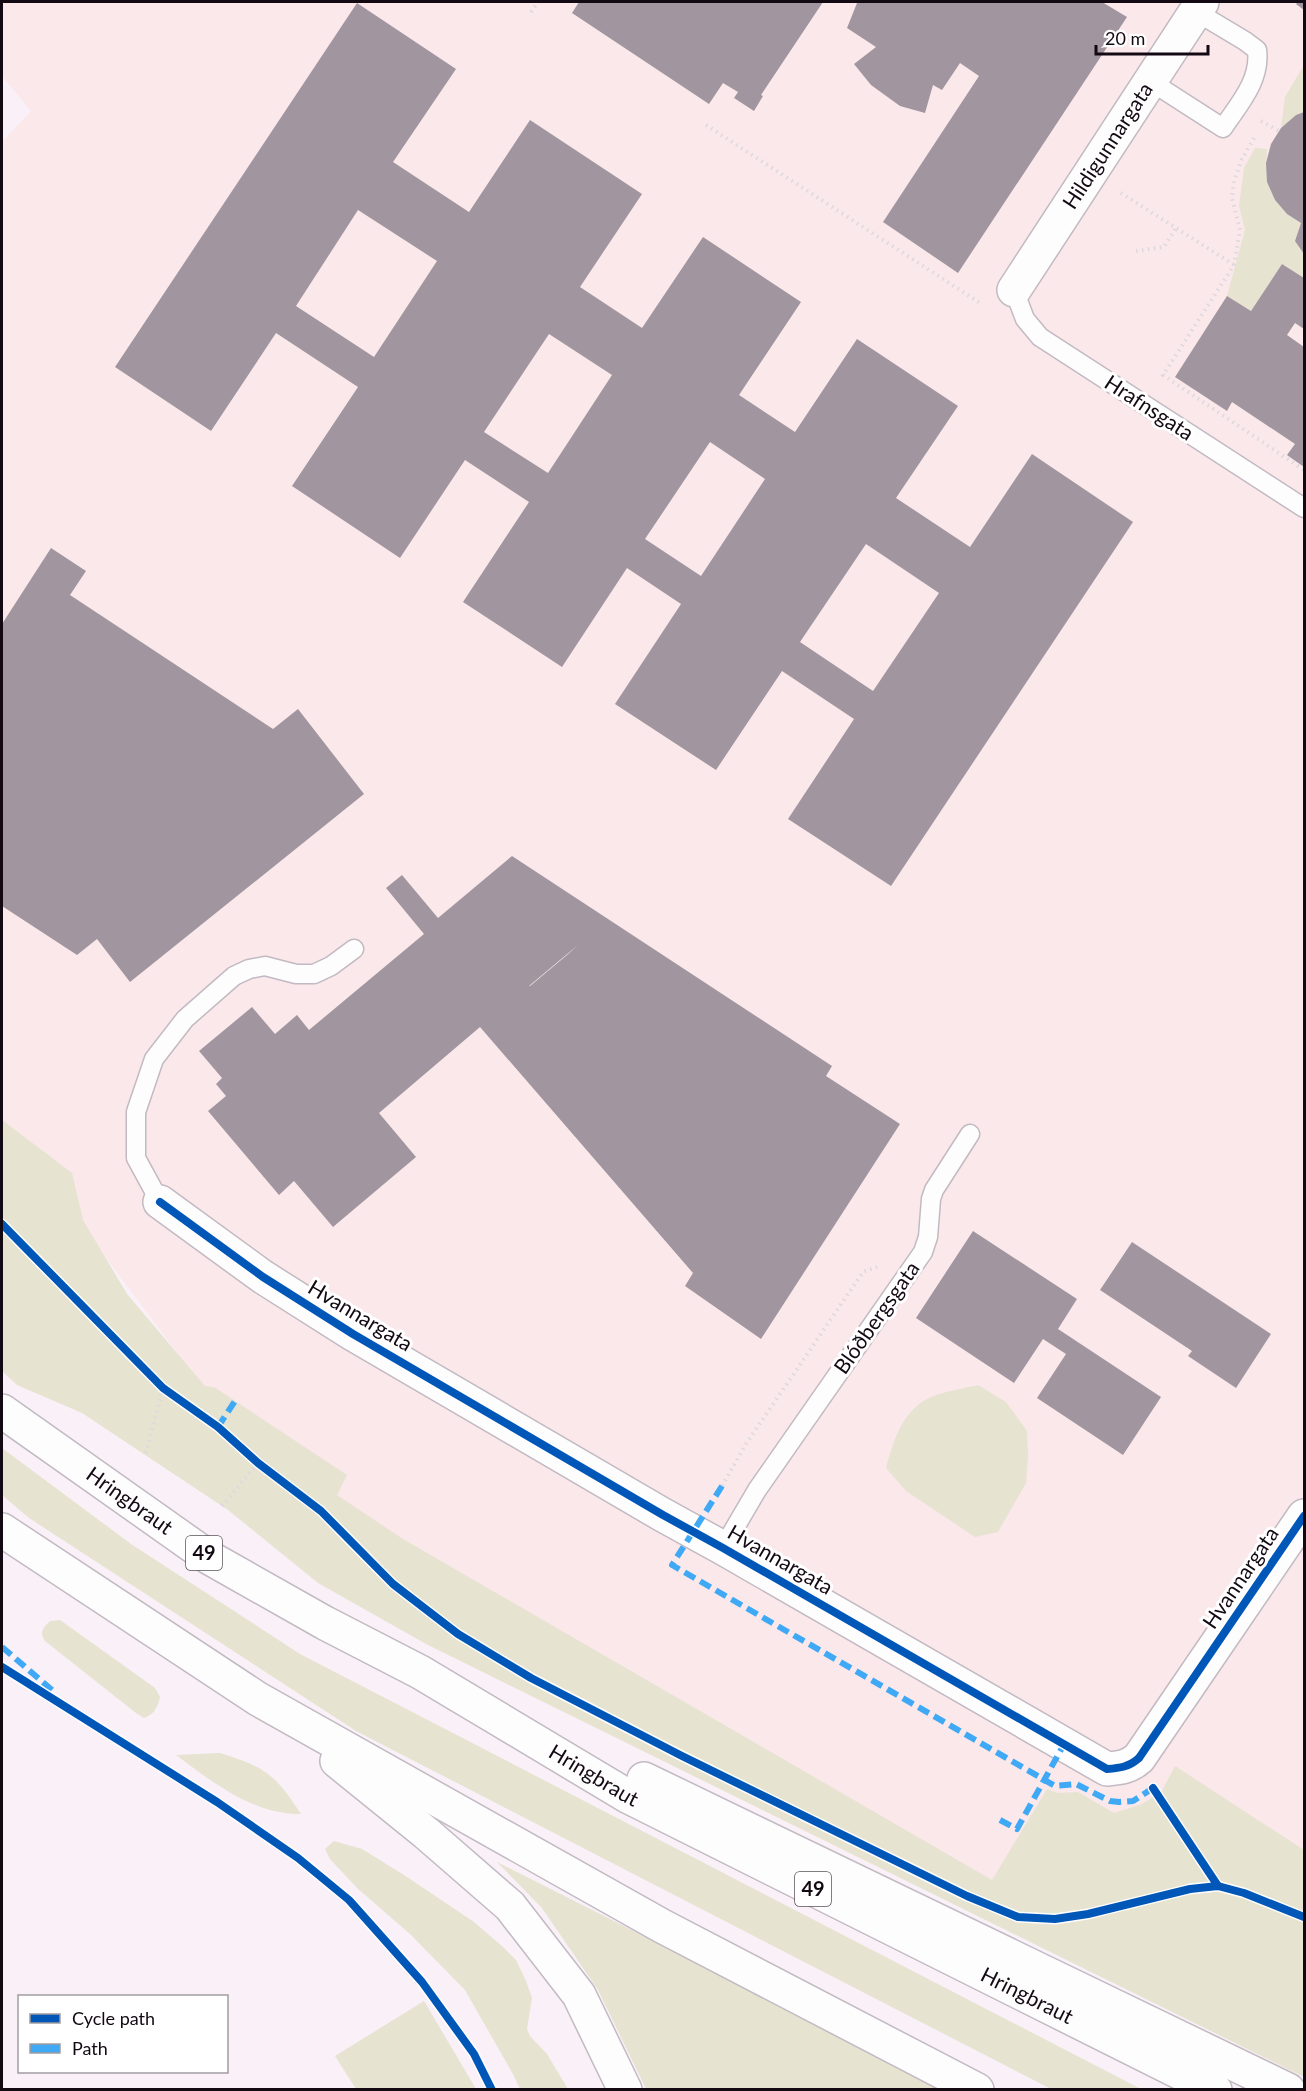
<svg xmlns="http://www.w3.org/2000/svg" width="1306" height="2091" viewBox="0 0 1306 2091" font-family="Lato,sans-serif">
	<rect width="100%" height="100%" fill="#f9f0f8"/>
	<polygon fill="#fbe8ea" points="2,2 1304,2 1304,1894 983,1895 395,1546 206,1391 79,1222 75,1186 2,1129 2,142 31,111 2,76"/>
	<g fill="#e6e3d1">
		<polygon points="1304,65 1304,112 1296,115 1281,128 1285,97"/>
		<path d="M1255 148 1267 149C1265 184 1270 204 1301 223L1295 241 1304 254V278L1282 264 1251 311 1227 296 1245 230 1239 206 1244 168Z"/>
		<polygon points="2,1120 72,1173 83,1220 127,1294 205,1386 214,1387 347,1475 337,1495 403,1539 992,1880 1047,1789 1057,1793 1078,1792 1114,1813 1142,1804 1162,1791 1175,1766 1304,1850 1304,2077 426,1644 318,1583 228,1510 82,1413 17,1385 2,1371"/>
		<path d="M978 1385 1006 1402 1027 1431 1028 1456 1026 1483 998 1532 975 1537 906 1491 886 1468C892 1446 899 1421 917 1406 932 1392 959 1390 978 1385Z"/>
		<polygon points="2,1448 131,1544 300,1654 1141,2089 1051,2089 356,1731 29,1518 2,1495"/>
		<path d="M60 1620 155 1688 160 1697C158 1706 154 1715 144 1718L136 1713 45 1641C39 1632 43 1628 50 1621Z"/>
		<path d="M220 1753C265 1767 275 1774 301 1814 252 1814 214 1783 176 1755Z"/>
		<polygon points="334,1841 362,1849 404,1875 474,1922 503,1947 516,1960 526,1981 532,1998 527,2029 530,2036 547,2054 568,2089 520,2089 513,2074 465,1990 410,1934 357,1888 330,1859 325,1849"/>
		<polygon points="497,1862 947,2089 646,2089 598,1990 542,1908"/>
		<polygon points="424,2001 476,2089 356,2089 335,2056"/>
	</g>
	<g fill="#a1969f" fill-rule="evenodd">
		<polygon points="579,2 823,2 761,95 763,96 754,111 734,98 738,92 723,83 709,104 572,13"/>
		<polygon points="854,2 1102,2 1127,17 958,273 883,222 979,76 960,63 942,90 933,85 925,113 900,106 871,85 854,64 876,47 847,28 857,3"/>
		<polygon points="1298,2 1304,2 1304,10 1296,4"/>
		<path d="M357 3 456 69 393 162 469 212 530 120 642 194 580 287 642 328 703 237 801 302 739 395 795 432 857 339 958 406 896 498 970 547 1032 454 1133 522 891 886 788 819 854 719 782 671 716 770 615 704 681 604 627 568 562 667 463 602 529 502 465 460 400 558 292 486 358 387 276 333 211 431 115 367ZM358 210 437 261 374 357 296 306ZM549 334 612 375 548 473 484 432ZM710 442 765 479 701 576 645 539ZM866 544 939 593 873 691 800 642Z"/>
		<polygon points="1304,112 1304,254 1295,241 1301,223 1287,214 1275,200 1267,182 1266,163 1271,144 1281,128 1296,115"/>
		<polygon points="1282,264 1304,278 1304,329 1295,323 1287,335 1304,347 1304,467 1287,455 1295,444 1232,402 1227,411 1175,377 1227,296 1251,311"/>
		<polygon points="51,548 86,571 70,595 273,729 298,709 364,794 130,982 97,939 77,955 2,906 2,624"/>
		<path d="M512 856 832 1066 826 1076 900 1124 761 1339 685 1286 693 1273 480 1027 379 1113 416 1157 333 1227 294 1181 279 1195 208 1111 226 1096 216 1084 222 1078 199 1051 252 1007 275 1034 297 1015 309 1030 424 934 386 888 402 875 438 918ZM578 945 567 955 530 986H529Z"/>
		<polygon points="973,1231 1077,1299 1058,1329 1161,1397 1123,1455 1037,1398 1066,1354 1043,1339 1014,1383 916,1318"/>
		<polygon points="1132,1242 1271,1334 1236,1388 1188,1356 1192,1351 1100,1290"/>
	</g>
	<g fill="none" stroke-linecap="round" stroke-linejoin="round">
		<defs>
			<g id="lane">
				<path d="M1150 81 1223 128C1239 104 1261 80 1257 50L1245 41 1195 11"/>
				<polyline points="1014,290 1025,319 1040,337 1304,508"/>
				<polyline points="160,1202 136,1158 136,1112 154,1059 185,1019 234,976 249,969 265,966 296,974 314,974 331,966 354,949"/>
				<polyline points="723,1548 757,1490 923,1252 928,1237 931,1199 934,1190 970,1134"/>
			</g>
			<g id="street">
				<path id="s1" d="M1014 290 1202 2"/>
				<path d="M160 1202 263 1277 353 1334 663 1515 723 1548 1107 1769C1120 1768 1129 1767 1139 1758L1304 1516"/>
			</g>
			<g id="primary">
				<path id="s2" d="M2 1411 210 1558 325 1623 420 1672 629 1797 1215 2090"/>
				<polyline points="2,1530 258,1699 662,1926 977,2090"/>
				<polyline points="337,1761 426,1833 510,1906 579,1995 625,2090"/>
				<polyline points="644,1779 1288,2090"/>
			</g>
		</defs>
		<use href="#lane" stroke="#c2bac2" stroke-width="21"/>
		<use href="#street" stroke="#c2bac2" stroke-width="36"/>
		<use href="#primary" stroke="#c2bac2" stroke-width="36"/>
		<g stroke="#dcd9dc" stroke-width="4" stroke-dasharray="1.5 4.5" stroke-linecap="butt">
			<polyline points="531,12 538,2"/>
			<polyline points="1261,121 1279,131"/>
			<polyline points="706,125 980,303"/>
			<polyline points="1254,138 1242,159 1234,181 1232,198 1240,230 1234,265 1163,375 1304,470"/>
			<polyline points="1121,193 1234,265"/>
			<polyline points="1136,251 1164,247 1176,228"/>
			<polyline points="146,1453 163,1388"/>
			<polyline points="722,1486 746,1444 863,1272 877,1267"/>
			<polyline points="222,1506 258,1463"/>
		</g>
		<use href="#lane" stroke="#fefdfe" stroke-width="18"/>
		<use href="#street" stroke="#fefdfe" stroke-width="33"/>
		<use href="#primary" stroke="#fefdfe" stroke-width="33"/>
		<g stroke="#3fa9f5" stroke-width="6" stroke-dasharray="12 6" stroke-linecap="butt">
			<polyline points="218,1427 235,1401"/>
			<polyline points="722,1486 672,1565 1055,1786 1076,1784 1110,1801 1119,1802 1133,1801 1153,1788 1156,1792"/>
			<polyline points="2,1647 52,1690"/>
			<polyline points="1000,1820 1017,1829 1063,1746"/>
		</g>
		<defs>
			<g id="cycleway">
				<path d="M160 1202 263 1277 353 1334 663 1515 723 1548 1107 1769C1120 1768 1129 1767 1139 1758L1304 1516"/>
				<polyline points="2,1224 163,1388 218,1427 258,1463 321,1511 393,1584 458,1634 531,1678 682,1756 967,1896 1018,1917 1055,1919 1088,1914 1190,1889 1218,1886 1244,1893 1304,1917"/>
				<polyline points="2,1667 217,1802 298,1858 349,1900 422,1982 474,2054 492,2090"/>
				<polyline points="1153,1788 1218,1886"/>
			</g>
		</defs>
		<use href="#cycleway" stroke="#fff" stroke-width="11"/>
		<use href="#cycleway" stroke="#0057b8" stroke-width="8"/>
	</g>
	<g text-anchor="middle" stroke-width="6" stroke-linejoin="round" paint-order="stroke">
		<g fill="#fff" stroke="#595359" stroke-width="1.5">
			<rect x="186" y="1536" width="36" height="34" rx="4.5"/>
			<rect x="795" y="1872" width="36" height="34" rx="4.5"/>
		</g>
		<g font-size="20" font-weight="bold" fill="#120912">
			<text x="204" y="1560">49</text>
			<text x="813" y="1896">49</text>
		</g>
		<g font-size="21" fill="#120912" stroke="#fff">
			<text dy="7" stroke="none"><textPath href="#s1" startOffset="172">Hildigunnargata</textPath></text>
			<text transform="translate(1149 408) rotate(33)" y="7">Hrafnsgata</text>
			<text transform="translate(360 1316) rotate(31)" y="7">Hvannargata</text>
			<text transform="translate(877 1318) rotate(-55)" y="7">Blóðbergsgata</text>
			<text dy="7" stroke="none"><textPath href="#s2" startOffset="156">Hringbraut</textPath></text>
			<text transform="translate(780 1560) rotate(30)" y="7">Hvannargata</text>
			<text transform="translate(1241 1578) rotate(-56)" y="7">Hvannargata</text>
			<text dy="7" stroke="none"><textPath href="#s2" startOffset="696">Hringbraut</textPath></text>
			<text dy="7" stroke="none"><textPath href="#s2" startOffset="1182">Hringbraut</textPath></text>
		</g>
	</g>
	<rect width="1306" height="2091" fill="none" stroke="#120912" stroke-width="6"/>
	<rect x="18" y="1995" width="210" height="78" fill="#ffffff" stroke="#a09da0" stroke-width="1.5"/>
	<rect x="30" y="2014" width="30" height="9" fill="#0057b8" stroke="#a09da0" stroke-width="1.5"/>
	<text x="72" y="2025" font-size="18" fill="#120912">Cycle path</text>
	<rect x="30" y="2044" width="30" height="9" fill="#3fa9f5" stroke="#a09da0" stroke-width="1.5"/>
	<text x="72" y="2055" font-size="18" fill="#120912">Path</text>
	<path d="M1096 45v9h112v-9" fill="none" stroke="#120912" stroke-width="3"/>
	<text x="1105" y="45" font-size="18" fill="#120912" stroke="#ffffff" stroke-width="4.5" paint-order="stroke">20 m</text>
</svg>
